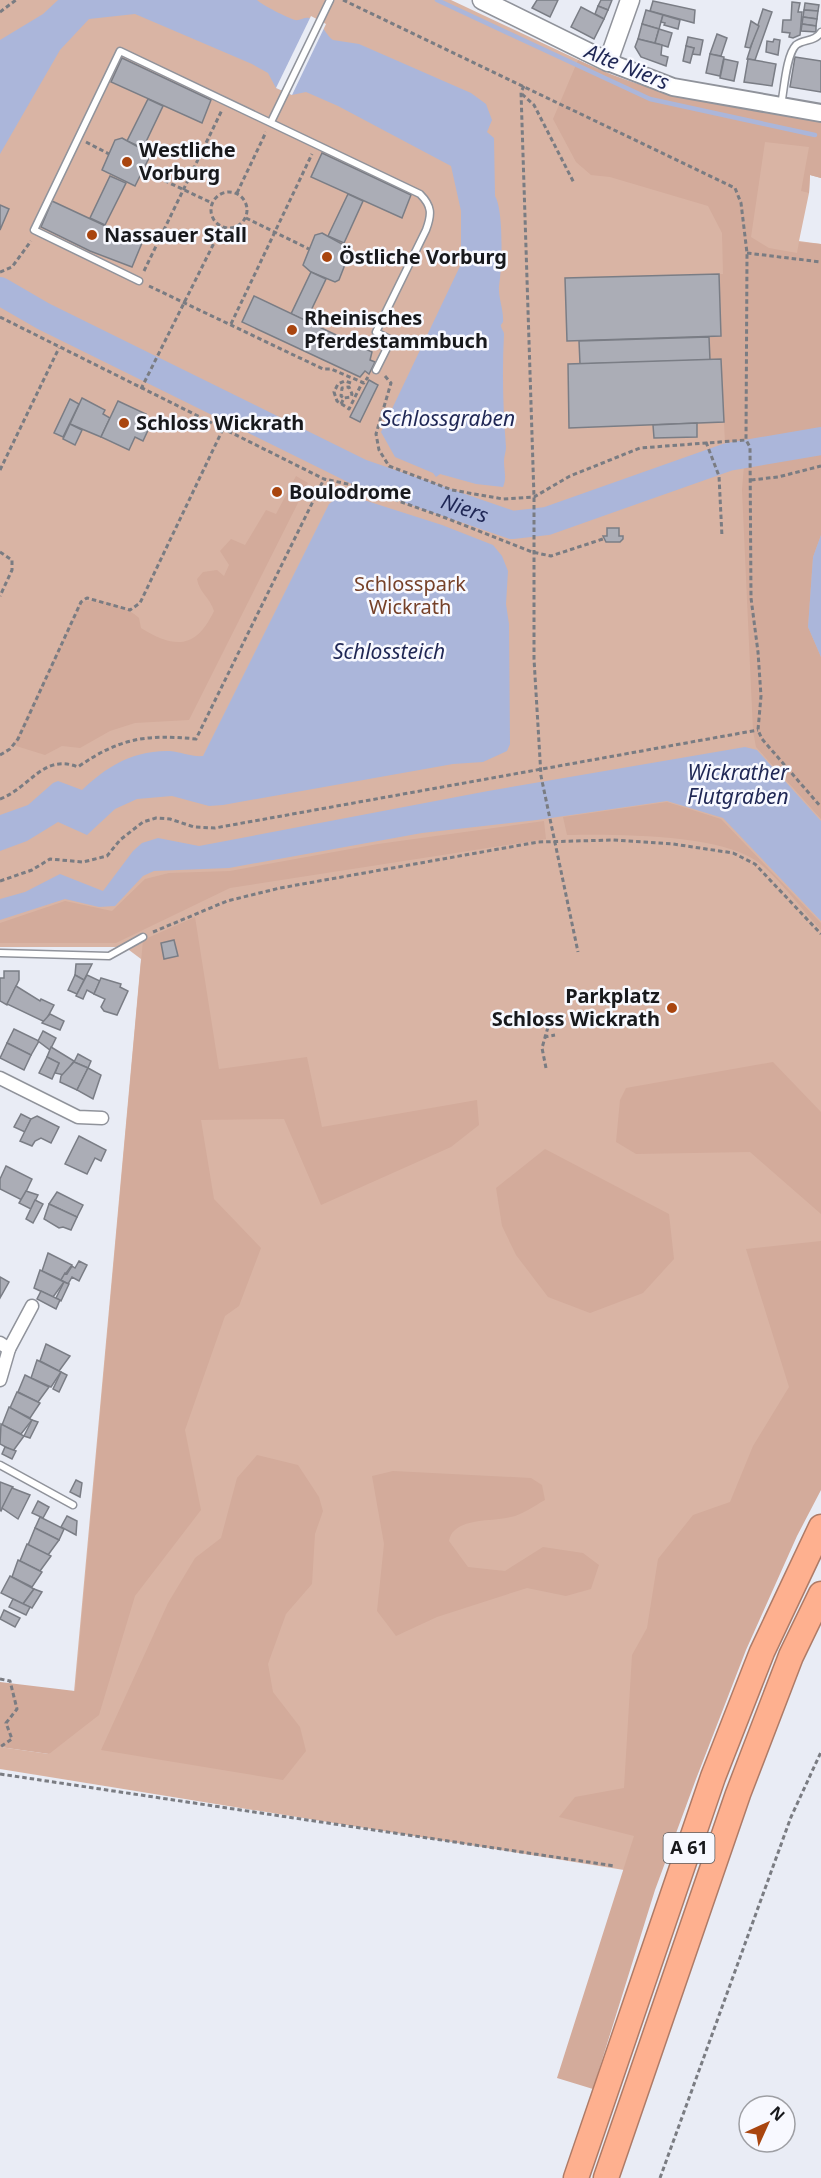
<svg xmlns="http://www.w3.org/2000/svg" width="821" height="2178" viewBox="0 0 821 2178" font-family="'Noto Sans',sans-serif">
	<rect width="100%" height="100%" fill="#e9ecf5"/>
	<polygon fill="#d9b4a4" points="0,0 451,0 621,80 672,96 821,122 821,178 810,175 809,193 799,241 821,244 821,1478 664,1823 624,1870 0,1769 0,1747 49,1754 74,1692 141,959 125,947 0,947"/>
	<g fill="#d3ab9b">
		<path d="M578 60C659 98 734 108 821 122V178L810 175 809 193 801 191 809 147 765 142 751 237 769 248 797 253 799 242 821 244V535L813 557 808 627 821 657V819L756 747 753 731 742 490 746 440 725 443 721 360H710L709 337 721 336 719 274H723L722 233 708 206 610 177 591 175 576 162 553 119Z"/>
		<path d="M296 476 308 483 189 720 135 723 110 731 80 748 62 746 45 755 13 745 81 602C100 597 125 605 139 618L141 628C175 649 196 649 214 611 210 598 199 592 197 579L203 572 217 570 224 576 229 565 220 551 231 539 245 545 266 510 276 514Z"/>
		<path d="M667 802 721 819 821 923V930C804 912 774 872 755 860 717 834 614 834 567 835L563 817Z"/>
		<polygon points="544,821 546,839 230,888 116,943 0,943 0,923 65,901 112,911 145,879 169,873 230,871 378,844"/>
		<polygon points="195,917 219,1069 307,1057 322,1127 477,1100 479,1125 451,1147 321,1205 284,1119 201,1120 214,1199 261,1248 239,1306 225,1316 185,1430 201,1510 135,1596 99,1715 49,1754 0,1747 0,1682 75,1691 143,940"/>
		<polygon points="773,1062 821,1112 821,1214 750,1152 636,1154 616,1142 620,1100 626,1088"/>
		<polygon points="545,1149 669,1214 674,1259 643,1293 590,1313 548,1297 516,1255 502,1226 496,1188"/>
		<polygon points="821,1241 821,1490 797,1536 746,1650 696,1779 655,1890 593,2089 557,2078 634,1836 559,1817 575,1797 624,1788 632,1655 647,1628 658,1559 693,1515 730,1502 753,1446 789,1387 746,1249"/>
		<polygon points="257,1455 298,1465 319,1497 323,1511 315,1534 312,1584 286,1614 268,1664 273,1692 300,1727 306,1751 283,1780 101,1750 168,1603 195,1558 221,1538 237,1478"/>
		<path d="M393 1471 531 1478 542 1485 545 1500C534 1506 522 1515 511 1517 492 1522 453 1517 449 1541L468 1567 505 1571 543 1547 583 1553 599 1565 591 1589 566 1596 527 1588 437 1617 396 1636 377 1611 384 1544 372 1476Z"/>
	</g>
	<g fill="#abb6da">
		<path d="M58 0H257C262 5 288 18 295 20 300 21 304 17 309 18 322 21 324 33 333 40L359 44 471 93 486 104 492 120 487 132 494 138 495 196C504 211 502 268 499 286 498 297 504 311 503 322 502 324 500 325 501 326 501 329 504 331 504 334 502 371 503 409 506 447 506 452 504 456 504 461 504 471 507 478 503 487L476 484 440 474 436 477 433 473 395 457 381 432 461 264V211L451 166 338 106 306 92 292 95 276 88 268 73 252 64 135 14 89 19 60 50 0 154V40L43 14Z"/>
		<path d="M345 497 367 501 442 525 493 545 502 556 508 571 506 604 509 624 510 744 507 751 483 762 453 764 223 805 209 806 172 796 137 799 115 809 87 835 58 822 27 841 0 851V815L28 805 53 783 58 781 82 790C107 766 134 750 170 751 181 752 192 757 203 756L329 504 337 498Z"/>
		<polygon points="821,535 821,657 808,627 813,557"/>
		<polygon points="745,747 757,750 821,821 821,921 723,818 667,801 537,820 422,833 229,868 154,871 143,876 115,906 99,907 65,899 0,920 0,899 25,892 60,874 103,891 133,851 142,843 158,838 199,846 488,791"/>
	</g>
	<polygon fill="#e9ecf5" points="311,16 326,24 292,95 276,88"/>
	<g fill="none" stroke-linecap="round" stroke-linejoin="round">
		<polyline stroke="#abb6da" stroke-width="4.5" points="437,0 650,99 815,135"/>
		<path stroke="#abb6da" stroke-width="28" id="s1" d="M0 291 43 316 361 473 512 525 547 521 728 457 821 441"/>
	</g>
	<g fill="#abadb6" stroke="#7a7d85" stroke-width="1.5">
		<polygon points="537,0 558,0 550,17 532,8"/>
		<polygon points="601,0 612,0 608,10 598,6"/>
		<polygon points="653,1 695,10 694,23 650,11"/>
		<polygon points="792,2 800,3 798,12 802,12 800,35 793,38 789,37 790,33 782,32 783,20 791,20"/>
		<polygon points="805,3 819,5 818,11 804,10"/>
		<polygon points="598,6 608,10 604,19 595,14"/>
		<polygon points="581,7 604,19 594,39 571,27"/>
		<polygon points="763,9 772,12 755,60 747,59"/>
		<polygon points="646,10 663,15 659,29 642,24"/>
		<polygon points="804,10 818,11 817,19 803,17"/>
		<polygon points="663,15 680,20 678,29 664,25 665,23 661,22"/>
		<polygon points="803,17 817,19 816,26 802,24"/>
		<polygon points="751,21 759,26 750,48 745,47"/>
		<polygon points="642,24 659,29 655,43 638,39"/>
		<polygon points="802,24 816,26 816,32 801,31"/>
		<polygon points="659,29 672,33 668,47 655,43"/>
		<polygon points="717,34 727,38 721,56 710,54"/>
		<polygon points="688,37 703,40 700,55 692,54 694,48 686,46"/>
		<polygon points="638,39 662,45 661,55 668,57 666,66 641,57 635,47"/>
		<polygon points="774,39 780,40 778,55 766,52 767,41 773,42"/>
		<polygon points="686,46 694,48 690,63 683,61"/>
		<polygon points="710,54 724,57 720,76 706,73"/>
		<polygon points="795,57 821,61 821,92 790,87"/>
		<polygon points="122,58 211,100 202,123 111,82"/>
		<polygon points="724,59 738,62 734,81 720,78"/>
		<polygon points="748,59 776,64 772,86 744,82"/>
		<polygon points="148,99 163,106 143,148 127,141"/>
		<polygon points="122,138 151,154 135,186 102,170 115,140"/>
		<polygon points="322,153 411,195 402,218 311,177"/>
		<polygon points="110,176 126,183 105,225 90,218"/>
		<polygon points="348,194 363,201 344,243 328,236"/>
		<polygon points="52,201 142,243 132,267 90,251 41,227"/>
		<polygon points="0,205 9,209 0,230"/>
		<polygon points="322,233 351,249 339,280 335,282 311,272 303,265 315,235"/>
		<polygon points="311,272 326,279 306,321 291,314"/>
		<polygon points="719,274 721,336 567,341 565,278"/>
		<polygon points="254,296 372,352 370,360 375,362 369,374 365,371 360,377 242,322"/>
		<polygon points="709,337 710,360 580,364 579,341"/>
		<polygon points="721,359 724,422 569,428 568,364"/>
		<polygon points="369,380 378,385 360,422 350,417"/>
		<polygon points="82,398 105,410 103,414 110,418 101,437 70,424"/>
		<polygon points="70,399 79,404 63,437 54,433"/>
		<polygon points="118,401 146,414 141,424 149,428 143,441 135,437 129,450 101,437"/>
		<polygon points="697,423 697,437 654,438 653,425"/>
		<polygon points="70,424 82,430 75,445 63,439"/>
		<polygon points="607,528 619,528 619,536 623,536 623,539 620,542 606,542 603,536 607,536"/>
		<polygon points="174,940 178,956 164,959 161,943"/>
		<polygon points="76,964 92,964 84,980 75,975"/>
		<polygon points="4,971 19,971 19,980 7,1005 0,1001 0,978 4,978"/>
		<polygon points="75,975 84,980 77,994 68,990"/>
		<polygon points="87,975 100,981 94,994 87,990 83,999 76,996"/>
		<polygon points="101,978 121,984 120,987 128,991 117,1015 104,1011 101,1007 105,999 94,994"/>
		<polygon points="16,986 40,1001 41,999 54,1005 45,1022 7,1004"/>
		<polygon points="50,1014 64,1021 60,1030 42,1023"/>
		<polygon points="14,1029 39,1041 31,1055 7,1043"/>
		<polygon points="43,1031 56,1038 50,1050 38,1041"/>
		<polygon points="7,1043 31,1055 24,1070 0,1058"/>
		<polygon points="51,1047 74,1061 64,1075 55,1073 59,1063 47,1057"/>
		<polygon points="78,1054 91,1061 88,1068 74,1062"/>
		<polygon points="47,1057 59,1063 52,1079 39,1073"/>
		<polygon points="74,1062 88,1068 77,1090 60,1082 61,1076"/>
		<polygon points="88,1068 101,1075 93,1099 77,1090"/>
		<polygon points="21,1114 31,1119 25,1132 14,1127"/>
		<polygon points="37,1116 59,1127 51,1143 41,1138 35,1141 32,1146 20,1141 31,1119"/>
		<polygon points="79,1136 106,1150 101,1161 95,1158 87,1174 65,1164"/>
		<polygon points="6,1166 32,1179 22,1200 0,1189 0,1179"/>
		<polygon points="26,1191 38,1195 31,1209 19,1203"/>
		<polygon points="57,1192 83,1205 77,1217 49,1204"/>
		<polygon points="35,1200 43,1204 33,1223 26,1219"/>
		<polygon points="49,1204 77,1217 71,1230 63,1227 59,1228 44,1219"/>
		<polygon points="48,1253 72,1265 61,1280 42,1271"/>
		<polygon points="79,1261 87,1265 79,1281 72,1277 68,1284 61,1280 65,1273 67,1274 72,1266 75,1268"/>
		<polygon points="40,1270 64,1282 53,1297 34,1288"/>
		<polygon points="0,1277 9,1282 0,1298"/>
		<polygon points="64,1282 69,1284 61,1301 56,1298"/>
		<polygon points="41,1291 60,1300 56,1309 37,1299"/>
		<polygon points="46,1344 70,1356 59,1371 40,1361"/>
		<polygon points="37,1360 61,1372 51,1387 31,1378"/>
		<polygon points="61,1372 67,1375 59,1392 53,1389"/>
		<polygon points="25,1375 49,1387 38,1402 18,1392"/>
		<polygon points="17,1392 40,1403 30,1418 10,1408"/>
		<polygon points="9,1407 32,1420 21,1434 2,1425"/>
		<polygon points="32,1420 38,1422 30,1438 24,1436"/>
		<polygon points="1,1424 24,1436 13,1451 0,1444"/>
		<polygon points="5,1447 16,1451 12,1459 2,1454"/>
		<polygon points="76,1480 82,1483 80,1497 70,1492"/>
		<polygon points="0,1482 13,1487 1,1511 0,1510"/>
		<polygon points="12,1488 30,1495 18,1519 2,1508"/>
		<polygon points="38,1501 49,1507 43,1518 32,1513"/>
		<polygon points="67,1516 77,1521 76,1535 61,1527"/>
		<polygon points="40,1517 64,1529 59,1540 35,1528"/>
		<polygon points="35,1528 59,1540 48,1555 28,1545"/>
		<polygon points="27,1544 51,1556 40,1571 20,1561"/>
		<polygon points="18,1560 42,1572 32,1587 12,1577"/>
		<polygon points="10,1576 34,1589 23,1604 1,1593"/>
		<polygon points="34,1589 42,1592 32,1608 23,1604"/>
		<polygon points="13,1599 30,1607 26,1615 9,1607"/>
		<polygon points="4,1610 20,1618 15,1627 0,1619"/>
	</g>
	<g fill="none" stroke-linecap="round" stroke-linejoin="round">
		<defs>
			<g id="service">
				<path d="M781 105C784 91 786 55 796 45 804 39 815 42 821 32"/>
				<polyline points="271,122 330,0"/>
				<path d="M139 281 34 230 120 51 420 194C432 206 432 214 426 230L376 332 391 340 376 370"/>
				<polyline points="0,953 109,956 143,937"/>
				<polyline points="0,1465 73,1505"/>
			</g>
			<g id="minor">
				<polyline points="0,1078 78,1117 102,1118"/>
				<polyline points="0,1343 9,1349 0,1380"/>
				<polyline points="9,1349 32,1306"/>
			</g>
			<polyline id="tertiary" points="608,62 673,87 821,113"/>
			<polyline id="secondary" points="482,0 608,62 630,0"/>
			<g id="motorway">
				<polyline points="576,2178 713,1777 762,1652 821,1527"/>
				<polyline points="606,2178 738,1794 791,1656 821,1594"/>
			</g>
		</defs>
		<use href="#service" stroke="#90939b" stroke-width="9"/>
		<use href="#minor" stroke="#90939b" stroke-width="15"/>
		<use href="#tertiary" stroke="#90939b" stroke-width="20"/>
		<use href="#secondary" stroke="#90939b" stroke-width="21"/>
		<use href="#motorway" stroke="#ae7b67" stroke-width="27"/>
		<g stroke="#7a7c82" stroke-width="3" stroke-dasharray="4.5 3" stroke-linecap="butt">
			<polyline points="343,0 735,188 741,203 747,253 746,440 750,447 751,598 758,652 761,696 758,730 762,739 821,807"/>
			<polyline points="0,12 16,0"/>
			<polyline points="524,86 521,92 534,497 534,659 541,776 578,952"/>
			<polyline points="522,94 534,105 574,183"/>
			<polyline points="86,142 109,154"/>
			<polyline points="144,171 212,203"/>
			<circle cx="229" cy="210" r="18"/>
			<polyline points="237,193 266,132"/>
			<polyline points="246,218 309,249"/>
			<polyline points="747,253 821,262"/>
			<polyline points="144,271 222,110"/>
			<polyline points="0,272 12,267 31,241"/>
			<polyline points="149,286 323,369 331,369 364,383 368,377"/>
			<polyline points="0,317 324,479 357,486 446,518 532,552 551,556 603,539"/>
			<polyline points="231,324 312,154"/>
			<polyline points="385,376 391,383 376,434 379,450 389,466 452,490 503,499 534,497 570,476 640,448 746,440"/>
			<polyline points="351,383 345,381 338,384 334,392 337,401 349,409 362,383"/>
			<polyline points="141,389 222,227"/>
			<polyline points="341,404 344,398 351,397 352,394 349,387 342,388 341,396 344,398"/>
			<polyline points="706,442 719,476 722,537"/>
			<polyline points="0,470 59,348"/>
			<polyline points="751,480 778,477 821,466"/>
			<polyline points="0,552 12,560 12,570 0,596"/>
			<polyline points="0,755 10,749 18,739 81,602 87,598 130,610 140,603 223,429"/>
			<path d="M0 799C30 788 43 753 78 767 119 738 147 734 196 739L324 479"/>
			<polyline points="0,881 32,870 50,859 83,862 107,856 120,840 143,822 156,818 170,819 194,827 215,828 758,730"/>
			<polyline points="153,932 227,901 280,888 538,842 613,840 673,844 733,853 755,864 821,934"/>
			<polyline points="544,1037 555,1035"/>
			<polyline points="546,1068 542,1048 548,1027"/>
			<polyline points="0,1679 10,1681 17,1709 6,1723 12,1739 0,1747"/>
			<polyline points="0,1774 615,1866"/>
			<polyline points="660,2178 791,1817 821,1752"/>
		</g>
		<use href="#service" stroke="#fff" stroke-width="6"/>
		<use href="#minor" stroke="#fff" stroke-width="12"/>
		<use href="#tertiary" stroke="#fff" stroke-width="16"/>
		<use href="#secondary" stroke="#fff" stroke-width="18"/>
		<use href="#motorway" stroke="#feb08f" stroke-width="24"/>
	</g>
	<g fill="#a9450f" stroke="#f8f9ff" stroke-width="2">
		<circle cx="127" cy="162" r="6"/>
		<circle cx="92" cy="235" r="6"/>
		<circle cx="327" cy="257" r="6"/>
		<circle cx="292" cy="330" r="6"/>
		<circle cx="124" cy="423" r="6"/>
		<circle cx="277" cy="492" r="6"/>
		<circle cx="672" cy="1008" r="6"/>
	</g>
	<g text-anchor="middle" stroke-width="5" stroke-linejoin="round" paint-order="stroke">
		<rect fill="#f8f9ff" stroke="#5b5c60" stroke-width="1.5" x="663.5" y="1833" width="51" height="30" rx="4.5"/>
		<g font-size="18" font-weight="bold" fill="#18191c">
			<text x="689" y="1854">A 61</text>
		</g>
		<g font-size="20" font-weight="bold" fill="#18191c" stroke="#f8f9ff" text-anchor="start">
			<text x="139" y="157">Westliche<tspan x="139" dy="23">Vorburg</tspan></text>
			<text x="104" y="242">Nassauer Stall</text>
			<text x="339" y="264">Östliche Vorburg</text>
			<text x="304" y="325">Rheinisches<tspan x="304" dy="23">Pferdestammbuch</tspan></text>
			<text x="136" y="430">Schloss Wickrath</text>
			<text x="289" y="499">Boulodrome</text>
			<text x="660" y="1003" text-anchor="end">Parkplatz<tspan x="660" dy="23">Schloss Wickrath</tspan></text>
		</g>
		<g font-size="20" fill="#764129" stroke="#f8f9ff">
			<text x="410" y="591">Schlosspark<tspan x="410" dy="23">Wickrath</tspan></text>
		</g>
		<g font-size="21" font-style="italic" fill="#1f2755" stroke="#f8f9ff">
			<text transform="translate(627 67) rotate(22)" y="7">Alte Niers</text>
			<text x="448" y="426">Schlossgraben</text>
			<text dy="7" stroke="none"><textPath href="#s1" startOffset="514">Niers</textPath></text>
			<text x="389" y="659">Schlossteich</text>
			<text x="738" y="780">Wickrather<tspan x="738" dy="24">Flutgraben</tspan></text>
		</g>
	</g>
	<g transform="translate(767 2124) rotate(45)"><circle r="28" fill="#f8f9ff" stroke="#9e9fa4" stroke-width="1.5"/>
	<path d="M0-4.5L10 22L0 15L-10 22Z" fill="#a9450f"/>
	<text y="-9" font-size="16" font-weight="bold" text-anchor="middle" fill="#18191c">N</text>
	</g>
</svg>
